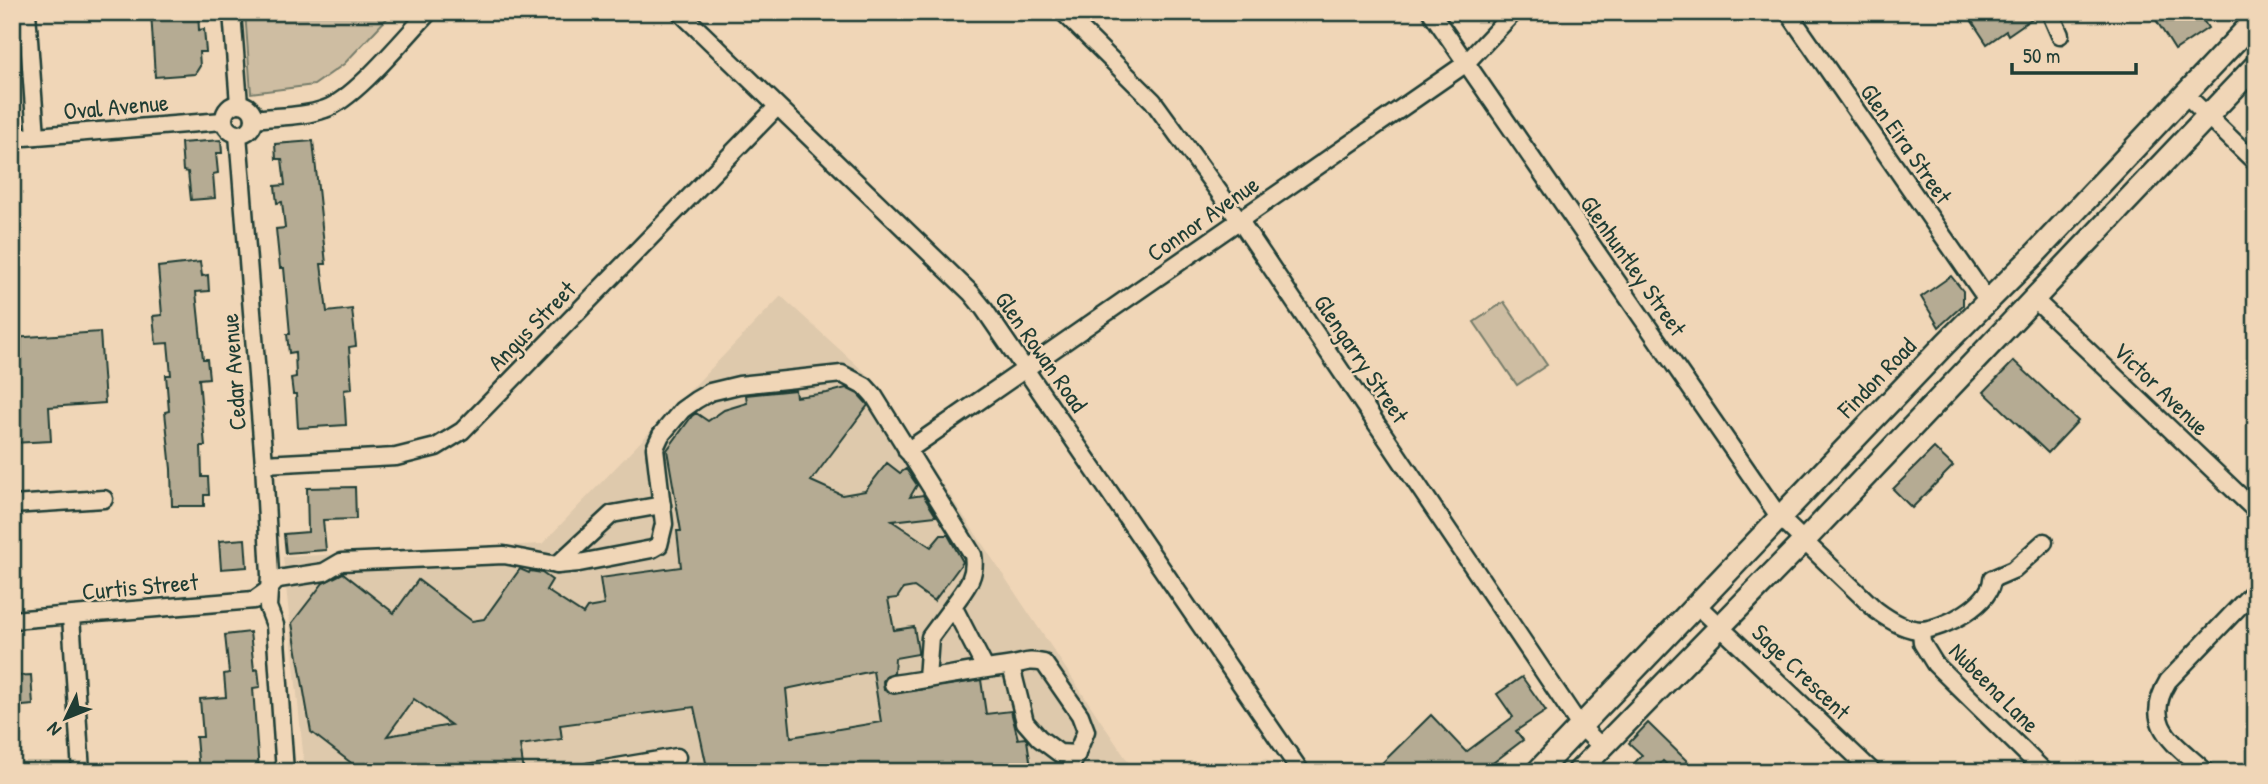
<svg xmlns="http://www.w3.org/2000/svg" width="2268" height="784" viewBox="0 0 2268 784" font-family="'Patrick Hand',sans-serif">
	<rect width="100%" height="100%" fill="#f0d6b7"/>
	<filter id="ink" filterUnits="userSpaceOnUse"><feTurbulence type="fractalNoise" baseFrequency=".0143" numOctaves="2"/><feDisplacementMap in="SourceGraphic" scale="14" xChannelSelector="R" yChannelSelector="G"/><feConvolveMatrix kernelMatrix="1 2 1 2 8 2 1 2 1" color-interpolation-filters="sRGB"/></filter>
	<g filter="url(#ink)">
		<g fill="#dec9ac">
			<polygon points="781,296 872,379 1135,772 305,772 283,557 542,544"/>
			<polygon points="1267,759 1276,772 1180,772"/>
		</g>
		<g fill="#cebda2" stroke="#767d6b" stroke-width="2">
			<polygon points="245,12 393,12 344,64 314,85 251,93"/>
			<polygon points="1504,302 1547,365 1517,385 1474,322"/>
		</g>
		<g fill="#b5ab93" stroke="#1f3d34" stroke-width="2" fill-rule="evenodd">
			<polygon points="151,12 198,12 199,30 204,29 206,52 199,52 200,66 195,74 155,77"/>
			<polygon points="1966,12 2040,12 2040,13 2008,35 2006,31 1987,44"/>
			<polygon points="2151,12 2198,12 2208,28 2175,50"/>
			<polygon points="221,140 222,153 216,153 218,173 213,174 215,198 191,200 188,172 183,171 181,143"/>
			<polygon points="313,141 326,264 321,264 327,312 352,309 356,346 349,347 352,389 344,390 346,425 298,428 296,394 293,394 291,378 296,377 295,352 289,353 287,334 290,334 284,268 280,268 276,229 285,228 282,202 277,203 275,186 285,185 282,159 276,159 275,144"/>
			<polygon points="200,262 202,276 208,275 209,291 196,292 203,359 207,359 209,378 199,379 205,446 201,446 202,477 208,477 209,495 204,495 204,506 172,506 171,469 165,412 169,411 166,375 171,375 168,343 156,344 153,316 162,315 158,267"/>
			<polygon points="1951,276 1963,291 1963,305 1939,327 1921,297"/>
			<polygon points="100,332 105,403 49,407 51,441 12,443 12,338"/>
			<polygon points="2014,361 2078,421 2048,453 1984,392"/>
			<path d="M846 388 858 394 868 405 811 481 842 495 865 491 887 463 900 473 906 469 917 485 910 497 923 495 936 516 892 521 931 547 941 535H948L963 562 934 601 914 587 903 589 897 598 888 599 894 630 914 627 918 651V654L895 658 894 673 887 675 883 681 884 690 894 694 981 680 986 714 1011 711 1018 739 1025 738 1027 740 1031 767 1013 770V772H708L694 707 560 725 562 739 520 745 524 772H363L311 732 292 623 323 583 343 573 394 613 418 580 472 621 484 619 520 569 529 573 530 571 542 573 552 580 546 590 583 614 587 608 604 605 600 578 681 567 677 531H681L667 450 692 416 696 413 708 421 724 410 747 403 746 395 795 390 796 397 827 393ZM873 671 881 722 791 737 786 689ZM414 699 451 725 387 736Z"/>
			<polygon points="1934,448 1953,466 1912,508 1893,489"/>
			<polygon points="355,487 356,519 323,520 326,550 286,553 284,534 308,532 307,488"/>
			<polygon points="245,539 247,567 221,569 219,541"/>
			<polygon points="250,632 254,670 258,669 260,687 253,688 259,772 199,772 196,737 203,737 200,699 226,697 224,674 229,673 225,635"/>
			<polygon points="31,675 33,705 12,707 12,676"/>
			<polygon points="1522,677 1546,711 1516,731 1523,740 1481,772 1373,772 1431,715 1466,752 1513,717 1497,694"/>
			<polygon points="1648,723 1687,761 1677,772 1674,772 1663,761 1653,772 1626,772 1642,755 1629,743"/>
		</g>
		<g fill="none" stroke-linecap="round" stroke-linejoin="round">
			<defs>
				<g id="minor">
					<polyline points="27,12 36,136"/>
					<polyline points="232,12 239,104"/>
					<polyline points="680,12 971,293 984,309 1301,772"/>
					<polyline points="1063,12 1153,101 1240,221 1580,726 1602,747"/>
					<path d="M1431 12 1780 518 1876 610C1888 619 1905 630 1921 630 1944 629 1991 604 1992 579L2013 570 2044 542"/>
					<polyline points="1788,12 1988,301"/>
					<polyline points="2050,12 2060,35"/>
					<polyline points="2185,94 2256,163"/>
					<circle cx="239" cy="119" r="15"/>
					<path d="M254 119C278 116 303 117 325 109 355 99 405 37 429 12"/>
					<polyline points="238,134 264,464 270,575 268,607 275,625 285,772"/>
					<polyline points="12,138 223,121"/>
					<polyline points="2035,300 2256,511"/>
					<polyline points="907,451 1465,64 1514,12"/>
					<polyline points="264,464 396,457 436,447 462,431 777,107"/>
					<polyline points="12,505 104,499"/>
					<polyline points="557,565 612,514 662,505"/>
					<polyline points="1697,605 1873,772"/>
					<polyline points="71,616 81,772"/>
					<path d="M12 620 254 600 268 590 278 579 324 572 341 562 504 555 557 565 579 563 652 549 659 545 664 524 655 448 661 435 682 410 696 400 710 392 739 385 842 374 865 386 874 396 973 555C977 577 965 589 953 606"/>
					<polyline points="1921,630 1922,643 1935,664 2045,772"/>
					<polyline points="1011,666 1025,722 1039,738 1059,753 1077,754"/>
					<polyline points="927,679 930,637 953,606 985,668"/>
					<path d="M893 684C931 679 969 671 1007 666 1025 664 1025 659 1044 663L1080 715 1086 731 1069 772"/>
					<polyline points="588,772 677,757"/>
					<path d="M2206 772C2175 743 2141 726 2168 681L2256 589"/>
				</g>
				<g id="major">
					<polyline points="1537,772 1946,343 2033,256 2256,19"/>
					<polyline points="1578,772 1804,541 2256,65"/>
				</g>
			</defs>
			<use href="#minor" stroke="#1f3d34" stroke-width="21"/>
			<use href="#major" stroke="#1f3d34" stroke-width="26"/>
			<use href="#minor" stroke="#f0d6b7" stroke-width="16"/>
			<use href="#major" stroke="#f0d6b7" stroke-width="21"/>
		</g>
	</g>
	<g text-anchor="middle" stroke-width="5" stroke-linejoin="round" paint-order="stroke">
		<g font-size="24" fill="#1f3d34" stroke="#f0d6b7">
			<text transform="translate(116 107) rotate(-5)" y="8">Oval Avenue</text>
			<text transform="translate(1906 144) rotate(55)" y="8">Glen Eira Street</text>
			<text transform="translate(1203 219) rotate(-35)" y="8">Connor Avenue</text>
			<text transform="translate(1633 266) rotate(55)" y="8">Glenhuntley Street</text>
			<text transform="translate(532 326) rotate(-46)" y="8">Angus Street</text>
			<text transform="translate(1041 352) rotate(55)" y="8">Glen Rowan Road</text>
			<text transform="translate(1361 359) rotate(56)" y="8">Glengarry Street</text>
			<text transform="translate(234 372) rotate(-94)" y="8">Cedar Avenue</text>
			<text transform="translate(1877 378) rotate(-46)" y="8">Findon Road</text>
			<text transform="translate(2161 389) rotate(44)" y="8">Victor Avenue</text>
			<text transform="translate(140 587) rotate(-5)" y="8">Curtis Street</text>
			<text transform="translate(1801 672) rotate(44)" y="8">Sage Crescent</text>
			<text transform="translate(1994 688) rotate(45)" y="8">Nubeena Lane</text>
		</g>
	</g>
	<rect width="2268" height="784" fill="none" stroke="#f0d6b7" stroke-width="42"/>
	<rect x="21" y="21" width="2226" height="742" fill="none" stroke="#1f3d34" stroke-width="2.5" filter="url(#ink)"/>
	<g transform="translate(66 718) rotate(227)" stroke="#f0d6b7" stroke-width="5" paint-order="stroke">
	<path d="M0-5L12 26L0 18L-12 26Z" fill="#1f3d34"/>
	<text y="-10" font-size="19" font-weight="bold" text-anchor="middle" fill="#1f3d34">N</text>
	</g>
	<path d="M2012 63v10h124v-10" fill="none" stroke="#1f3d34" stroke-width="3.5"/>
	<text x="2023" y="63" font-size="21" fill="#1f3d34" stroke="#f0d6b7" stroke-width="5" paint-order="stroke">50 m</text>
</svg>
